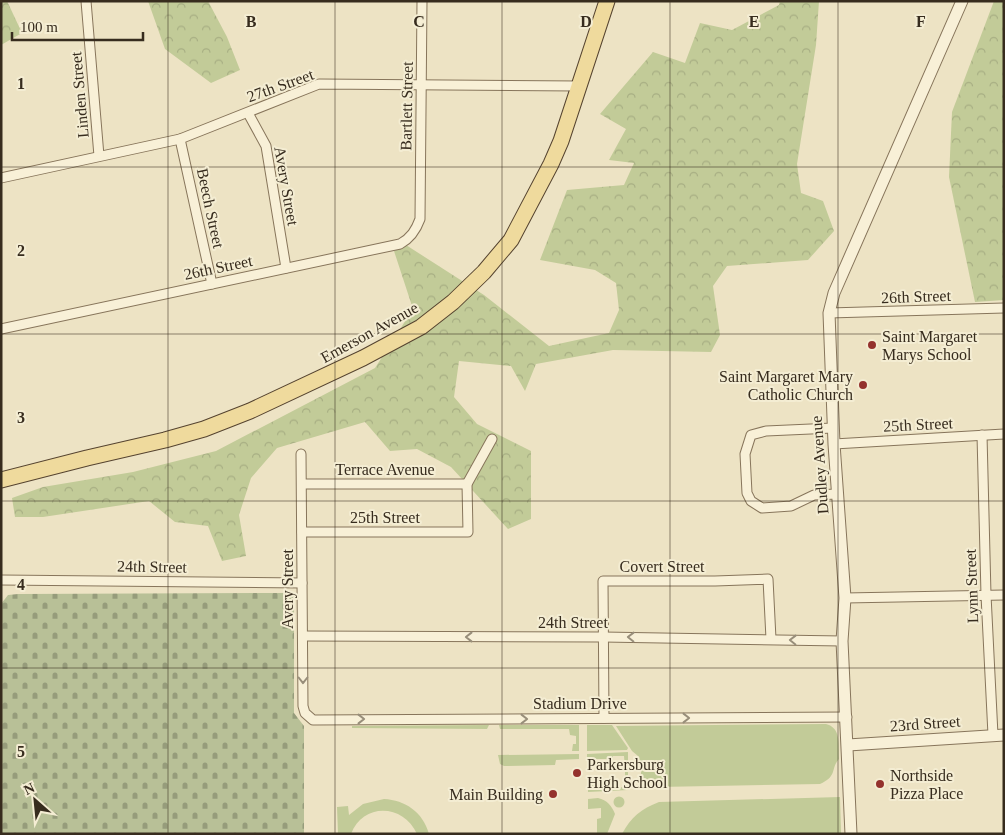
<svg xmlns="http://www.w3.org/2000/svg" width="1005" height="835" viewBox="0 0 1005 835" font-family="'Times New Roman',serif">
	<defs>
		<pattern id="forest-crowns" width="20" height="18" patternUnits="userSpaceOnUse" patternTransform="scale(1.25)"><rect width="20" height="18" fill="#c2cb98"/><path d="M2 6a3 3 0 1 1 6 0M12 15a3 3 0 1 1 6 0" fill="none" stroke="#a7ae83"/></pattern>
		<pattern id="cemetery-stones" width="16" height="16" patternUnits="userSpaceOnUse" patternTransform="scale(1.25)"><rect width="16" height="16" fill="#b8c097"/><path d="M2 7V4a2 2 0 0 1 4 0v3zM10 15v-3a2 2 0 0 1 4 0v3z" fill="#969c7b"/></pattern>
	</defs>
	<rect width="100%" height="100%" fill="#ede3c4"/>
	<g fill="#c2cb98">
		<path d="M826 724C842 728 838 746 839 759 830 769 838 776 820 784L658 787 647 784 641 777V764L638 756 632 751 616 726Z"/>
		<polygon points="489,725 487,729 352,728 352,726"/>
		<polygon points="499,725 579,725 579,751 572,751 573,744 576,744 576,736 570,735 569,729 500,729"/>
		<polygon points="587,725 612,725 628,748 627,750 587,751"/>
		<polygon points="628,752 628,769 625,769 624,756 613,756 613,759 587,759 587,754"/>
		<polygon points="579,754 579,759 556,760 555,765 504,766 500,764 498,755"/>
		<polygon points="625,772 628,772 628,790 588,792 588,785 613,785 613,788 625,787"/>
		<circle cx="619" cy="802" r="5.5"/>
		<path d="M840 797 841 834H622C631 817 641 809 659 802Z"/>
		<path d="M598 798C607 800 612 806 615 814L607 834H597V819L601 818V808L588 809V799Z"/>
		<path d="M384 799C405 800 423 812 429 834H417C404 804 363 802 351 834H338L337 807 348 806 349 815 363 804Z"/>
	</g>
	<g fill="url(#forest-crowns)">
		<polygon points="1,1 7,1 22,33 1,45"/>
		<polygon points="148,1 208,1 227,37 240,70 211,83 165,49"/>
		<polygon points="780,1 819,1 816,45 797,164 801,193 823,201 834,231 808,260 727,266 713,286 720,335 711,352 613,350 536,364 525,391 511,366 459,361 454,397 477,424 531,451 531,519 508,529 451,467 417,449 390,451 365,422 277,448 251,478 239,515 246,556 222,561 208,526 175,522 149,501 43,517 15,517 12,498 43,487 133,472 216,451 375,368 413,309 394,251 406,245 484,295 549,346 609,333 619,310 616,283 595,270 540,260 567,190 624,185 634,163 609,160 626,129 600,114 653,52 685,63 700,23 732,30 779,5"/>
		<polygon points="994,1 1004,1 1004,300 975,302 949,177 952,112"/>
	</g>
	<polygon fill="url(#cemetery-stones)" points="285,593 294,596 294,713 304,726 304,834 1,834 1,604 8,595 18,594"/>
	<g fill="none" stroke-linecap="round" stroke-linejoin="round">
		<defs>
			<g id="minor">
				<polyline points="86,1 99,156"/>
				<polyline points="248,113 266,146 286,268"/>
				<polyline points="180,139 212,284"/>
				<polyline points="1,178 180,139 319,84 578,86"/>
				<polyline points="829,313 1004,308"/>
				<path d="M1 329 400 244C411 238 416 230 420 219L422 1"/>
				<polyline points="833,428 766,431 751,435 745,454 747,493 751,501 762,508 791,506 814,495 837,494"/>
				<polyline points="982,435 986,595 993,735"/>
				<polyline points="834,444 1004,434"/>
				<polyline points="301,454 303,706 305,713 313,720 847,717"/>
				<polyline points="302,484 467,484"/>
				<polyline points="302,532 468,532 467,484 492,439"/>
				<polyline points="1,580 302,583"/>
				<polyline points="845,598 1004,595"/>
				<polyline points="303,636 603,637 842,641"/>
				<polyline points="604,718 603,581 715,581 768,579 771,639"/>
			</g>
			<g id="tertiary">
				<polyline points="848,745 1004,735"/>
				<polyline points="851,834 842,641 845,598 834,444 829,313 834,293 962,1"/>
			</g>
			<polyline id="primary" points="1,480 87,458 165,440 204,429 250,411 363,358 421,327 453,302 484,272 511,240 551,164 561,141 607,1"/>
		</defs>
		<use href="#minor" stroke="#87755b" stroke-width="11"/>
		<use href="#tertiary" stroke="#87755b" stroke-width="13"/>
		<use href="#primary" stroke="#55432f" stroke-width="17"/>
		<use href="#minor" stroke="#f8f0d7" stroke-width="9"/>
		<use href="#tertiary" stroke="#f8f0d7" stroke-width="11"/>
		<use href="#primary" stroke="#efda9d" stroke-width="15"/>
	</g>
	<defs><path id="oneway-chevron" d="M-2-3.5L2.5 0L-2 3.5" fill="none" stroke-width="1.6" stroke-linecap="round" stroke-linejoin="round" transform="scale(1.25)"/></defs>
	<g stroke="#988e7a">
		<use href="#oneway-chevron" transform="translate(469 637) rotate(-180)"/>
		<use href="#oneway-chevron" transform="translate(631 637) rotate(-179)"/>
		<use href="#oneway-chevron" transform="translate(793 640) rotate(-179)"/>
		<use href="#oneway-chevron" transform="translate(303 680) rotate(90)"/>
		<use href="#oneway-chevron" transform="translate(686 718)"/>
		<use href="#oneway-chevron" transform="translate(361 719)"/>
		<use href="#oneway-chevron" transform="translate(524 719)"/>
	</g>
	<path fill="none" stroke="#372c1e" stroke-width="1" stroke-opacity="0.55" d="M168 1V834M335 1V834M502 1V834M670 1V834M838 1V834M1 167H1004M1 334H1004M1 501H1004M1 668H1004"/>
	<g fill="#94322d" stroke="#f4edd3" stroke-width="2">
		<circle cx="872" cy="345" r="5"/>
		<circle cx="863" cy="385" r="5"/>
		<circle cx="577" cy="773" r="5"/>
		<circle cx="880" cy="784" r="5"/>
		<circle cx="553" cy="794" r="5"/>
	</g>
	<g text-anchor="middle" stroke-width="4" stroke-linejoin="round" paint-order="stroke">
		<g font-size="16" fill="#372c1e" stroke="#f4edd3">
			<text transform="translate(280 85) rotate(-20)" y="6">27th Street</text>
			<text transform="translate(79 95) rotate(-95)" y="6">Linden Street</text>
			<text transform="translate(406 106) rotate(-89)" y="6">Bartlett Street</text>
			<text transform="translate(287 186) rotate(80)" y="6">Avery Street</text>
			<text transform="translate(211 208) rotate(78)" y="6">Beech Street</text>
			<text transform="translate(218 267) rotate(-12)" y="6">26th Street</text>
			<text transform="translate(916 296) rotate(-2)" y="6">26th Street</text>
			<text transform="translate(369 332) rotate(-29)" y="6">Emerson Avenue</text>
			<text transform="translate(918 424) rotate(-3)" y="6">25th Street</text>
			<text transform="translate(819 465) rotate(-94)" y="6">Dudley Avenue</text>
			<text x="385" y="475">Terrace Avenue</text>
			<text x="385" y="523">25th Street</text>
			<text transform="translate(152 566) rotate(1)" y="6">24th Street</text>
			<text x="662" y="572">Covert Street</text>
			<text transform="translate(971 586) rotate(-92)" y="6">Lynn Street</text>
			<text transform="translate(287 589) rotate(-90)" y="6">Avery Street</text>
			<text x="573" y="628">24th Street</text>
			<text x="580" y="709">Stadium Drive</text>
			<text transform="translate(925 723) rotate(-4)" y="6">23rd Street</text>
		</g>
		<g font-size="16" fill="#372c1e" stroke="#f4edd3" text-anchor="start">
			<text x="882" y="342">Saint Margaret<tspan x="882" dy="18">Marys School</tspan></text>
			<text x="853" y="382" text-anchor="end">Saint Margaret Mary<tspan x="853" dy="18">Catholic Church</tspan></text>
			<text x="587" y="770">Parkersburg<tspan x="587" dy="18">High School</tspan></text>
			<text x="890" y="781">Northside<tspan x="890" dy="18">Pizza Place</tspan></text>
			<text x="543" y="800" text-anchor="end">Main Building</text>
		</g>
	</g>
	<g font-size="16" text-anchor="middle" font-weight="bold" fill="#372c1e" stroke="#f4edd3" stroke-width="4" stroke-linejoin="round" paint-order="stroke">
		<text x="251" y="27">B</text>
		<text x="419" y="27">C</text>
		<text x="586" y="27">D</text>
		<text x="754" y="27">E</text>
		<text x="921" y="27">F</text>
		<text x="21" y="89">1</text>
		<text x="21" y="256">2</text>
		<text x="21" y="423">3</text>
		<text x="21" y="590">4</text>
		<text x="21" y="757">5</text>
	</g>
	<rect width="1005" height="835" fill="none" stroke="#372c1e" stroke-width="5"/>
	<g transform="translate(35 800) rotate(333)" stroke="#f4edd3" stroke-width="4" paint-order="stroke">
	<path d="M0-4L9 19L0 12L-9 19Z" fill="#372c1e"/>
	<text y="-8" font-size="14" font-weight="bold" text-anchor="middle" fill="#372c1e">N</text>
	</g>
	<path d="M12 32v8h131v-8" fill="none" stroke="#372c1e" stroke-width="2.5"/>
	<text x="20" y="32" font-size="15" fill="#372c1e" stroke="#f4edd3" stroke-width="4" paint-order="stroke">100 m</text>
</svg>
